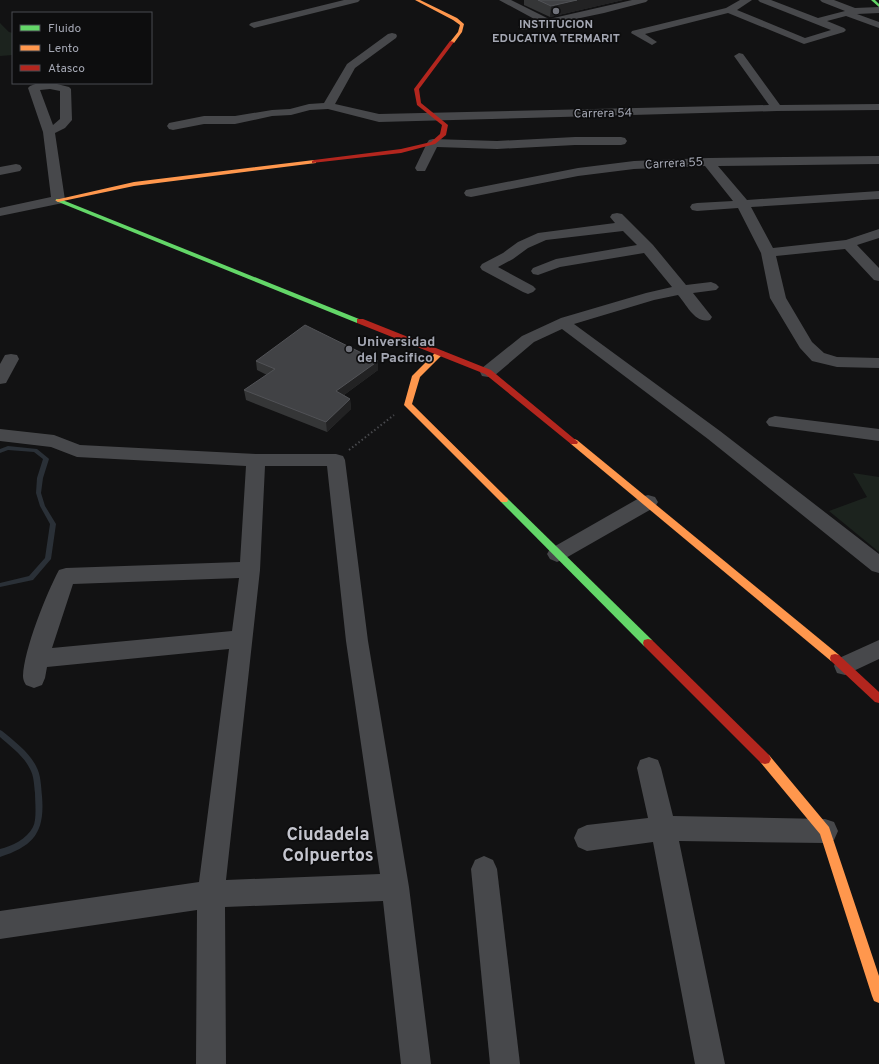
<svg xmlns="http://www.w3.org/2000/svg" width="879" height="1064" viewBox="0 0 879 1064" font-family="Overpass,sans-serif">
	<rect width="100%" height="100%" fill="#121213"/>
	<g fill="#1c231e">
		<polygon points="0,23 9,32 13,33 13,55 0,56"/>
		<polygon points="853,473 879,477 879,552 829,511 867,497"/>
	</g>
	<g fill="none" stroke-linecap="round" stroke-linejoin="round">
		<g fill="#2a3037" fill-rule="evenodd">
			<polygon points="8,446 37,449 48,458 49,459 43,478 41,493 45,506 56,524 51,559 33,580 0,587 0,583 29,576 45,558 50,524 40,506 36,493 37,478 43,459 34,452 8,450 0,453 0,449"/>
			<path d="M0 730 2 731C14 741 29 752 36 766 41 775 41 786 42 796 45 832 34 846 0 857V849C12 846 27 839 33 827 37 819 35 802 35 793 34 785 34 776 30 769 24 756 10 746 0 737Z"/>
		</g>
		<polyline stroke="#48494d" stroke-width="2" stroke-dasharray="1.5 2.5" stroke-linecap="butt" points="349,450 394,415"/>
		<g fill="#47484b" fill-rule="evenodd">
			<polygon points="344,0 360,0 358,2 254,28 249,25 251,23"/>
			<polygon points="499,0 511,0 549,19 632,0 648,0 646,2 604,13 523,30 520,29 518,27 520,25 538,21"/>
			<polygon points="740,0 752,0 737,10 805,38 831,30 760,2 758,0 771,0 818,18 845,11 822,2 820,0 834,0 855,8 879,7 879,13 857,14 879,22 879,28 846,16 827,21 844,28 846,30 844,32 804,44 728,13 645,34 657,42 652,45 631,33 632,31 726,8"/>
			<polygon points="392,33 396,34 397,36 396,38 355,68 335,104 379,114 769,105 734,56 739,53 743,54 780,105 879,104 879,110 777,111 379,122 328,109 310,110 291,115 272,116 235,124 204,124 173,130 169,129 167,126 169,123 204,116 235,116 272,110 290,109 309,104 324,103 347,64 388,34"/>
			<path d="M38 83H53L69 87 71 89 72 120 65 128 55 133 65 200 63 203 58 204 0 216V208L51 197 43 132 28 88 30 86ZM50 89 60 91V119L53 125 40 90Z"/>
			<polygon points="575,137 621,137 625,138 627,141 625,144 621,145 575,145 497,149 437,147 425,171 417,171 415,168 427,143 429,140 433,139 497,141"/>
			<polygon points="879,156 879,164 718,166 747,200 879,191 879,199 751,207 773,248 846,240 879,229 879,238 857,245 879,268 879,281 874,280 845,249 776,256 786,298 812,342 824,353 837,357 879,358 879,368 837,367 812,361 800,348 770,298 761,253 738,208 697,211 692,210 690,207 692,204 697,203 733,201 705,166 634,169 578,176 471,197 466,196 464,193 466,190 471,189 578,168 634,161 708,158"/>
			<polygon points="16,164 20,165 22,168 20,171 0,175 0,167"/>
			<path d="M617 213 622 214 653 245 686 285 711 282 716 284 719 287 716 290 693 293 712 317 710 320C695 324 687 305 678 295L654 300 574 324 720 431 879 554V573L872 571 708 439 562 329 534 342 494 376 488 377 482 376 480 372 482 368 522 336 561 318 646 293 672 287 644 253 560 267 538 275 533 274 531 271 533 268 556 259 637 245 623 231 546 240 528 248 513 259 498 267 533 286 536 289 533 292 528 294 523 292 482 270 480 267 482 264 503 253 518 242 538 233 615 223 610 217 612 214Z"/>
			<polygon points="11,354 17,355 19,359 6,383 0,384 0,364 5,355"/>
			<polygon points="775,416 879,429 879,441 769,426 766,422 769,418"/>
			<path d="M0 429 54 435 80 445 256 454H336L343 456 345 460 368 641 409 887 431 1064H401L383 901 225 907 226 1064H196L197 910 0 939V911L199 882 229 649 47 667 45 678 42 685 34 688 26 685C24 682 23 679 23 676 24 650 46 594 59 570L66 568 240 562 246 466 77 457 51 447 0 441ZM265 466H327L346 641 380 874 226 880 260 570ZM239 578 232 631 52 648 73 584Z"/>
			<polygon points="648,495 655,497 658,502 655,507 564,559 557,562 550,559 547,554 550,549 641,497"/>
			<polygon points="879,640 879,659 845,675 837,673 834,666 837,659"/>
			<polygon points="649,757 658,760 661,768 673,816 825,819 834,822 838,831 834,840 825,843 679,841 725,1064 695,1064 653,842 587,851 578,847 574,838 578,829 587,825 648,818 637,768 640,760"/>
			<polygon points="484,856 493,860 497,869 520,1064 490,1064 471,869 475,860"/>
		</g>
		<g fill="#63d668" fill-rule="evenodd">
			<polygon points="871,0 875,0 879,4 879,7"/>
			<polygon points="56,199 60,199 364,321 363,323 357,323 56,201"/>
			<polygon points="504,497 507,498 652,640 653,643 652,646 648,647 644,646 501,502 500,500"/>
		</g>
		<g fill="#ff974d" fill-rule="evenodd">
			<polygon points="415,0 420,0 457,18 464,24 462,32 454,43 450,42 458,32 460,25 453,20"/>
			<polygon points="314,160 316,161 316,163 134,186 58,202 55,200 134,182"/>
			<polygon points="437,351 443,351 444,353 420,377 412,404 507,498 508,500 507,502 501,502 404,405 412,376"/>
			<polygon points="574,439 577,440 839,655 840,658 839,661 835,662 831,661 571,444 570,442"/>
			<polygon points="765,754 769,755 829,827 879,976 879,1003 874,1001 872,996 820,834 761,763 759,759 761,755"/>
		</g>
		<g fill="#b3261e" fill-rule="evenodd">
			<polygon points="450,41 454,42 419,89 421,103 448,125 446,135 435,144 401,153 312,163 312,161 314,160 401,149 431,142 440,134 442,125 417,105 414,89"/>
			<polygon points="357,319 363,319 491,370 578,442 577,444 571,444 485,374 357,323"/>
			<polygon points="648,639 652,640 769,755 771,759 769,763 765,764 761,763 644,646 643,643 644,640"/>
			<polygon points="835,654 839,655 879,692 879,703 875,702 831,661 830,658 831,655"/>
		</g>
	</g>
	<g fill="#353637">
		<polygon points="524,0 623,0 550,17 524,5"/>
		<polygon points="256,361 378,370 344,395 350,399 351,409 327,432 246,400 244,390 267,375 257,370"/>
	</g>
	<g fill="#222223">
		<polygon points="577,0 623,0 550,17 551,6"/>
		<polygon points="378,361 378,370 337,400 336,391"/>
		<polygon points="350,399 351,409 327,432 326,422"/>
	</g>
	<g fill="#414245" stroke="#515256">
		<polygon points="538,0 577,0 551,6"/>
		<polygon points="305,325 378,361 336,391 350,399 326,422 244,390 275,369 256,361"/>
	</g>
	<g fill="#71737b" stroke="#0d0d0e" stroke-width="1.5">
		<circle cx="556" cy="11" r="4"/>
		<circle cx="349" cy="349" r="4"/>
	</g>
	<g text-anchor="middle" stroke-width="3.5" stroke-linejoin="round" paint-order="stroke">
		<g font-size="12" font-weight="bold" fill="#a4a7b3" stroke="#0d0d0e">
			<text x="556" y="28">INSTITUCION<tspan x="556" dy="14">EDUCATIVA TERMARIT</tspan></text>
		</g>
		<g font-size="12" fill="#a4a7b3" stroke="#0d0d0e">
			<text transform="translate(603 113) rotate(-1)" y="4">Carrera 54</text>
			<text transform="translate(674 163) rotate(-3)" y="4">Carrera 55</text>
		</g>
		<g font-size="14" font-weight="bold" fill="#a4a7b3" stroke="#0d0d0e" text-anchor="start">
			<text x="357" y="346">Universidad<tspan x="357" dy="16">del Pacifico</tspan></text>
		</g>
		<g font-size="18" font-weight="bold" fill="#c5c6cf" stroke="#0d0d0e">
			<text x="328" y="840">Ciudadela<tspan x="328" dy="21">Colpuertos</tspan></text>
		</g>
	</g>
	<rect x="12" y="12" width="140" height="72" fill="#0d0d0e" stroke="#494b50"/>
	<rect x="20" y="25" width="20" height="6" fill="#63d668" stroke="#494b50"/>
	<text x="48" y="32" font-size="12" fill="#a4a7b3">Fluido</text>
	<rect x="20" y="45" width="20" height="6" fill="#ff974d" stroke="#494b50"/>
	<text x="48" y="52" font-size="12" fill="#a4a7b3">Lento</text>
	<rect x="20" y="65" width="20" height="6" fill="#b3261e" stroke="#494b50"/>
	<text x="48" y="72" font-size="12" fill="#a4a7b3">Atasco</text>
</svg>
